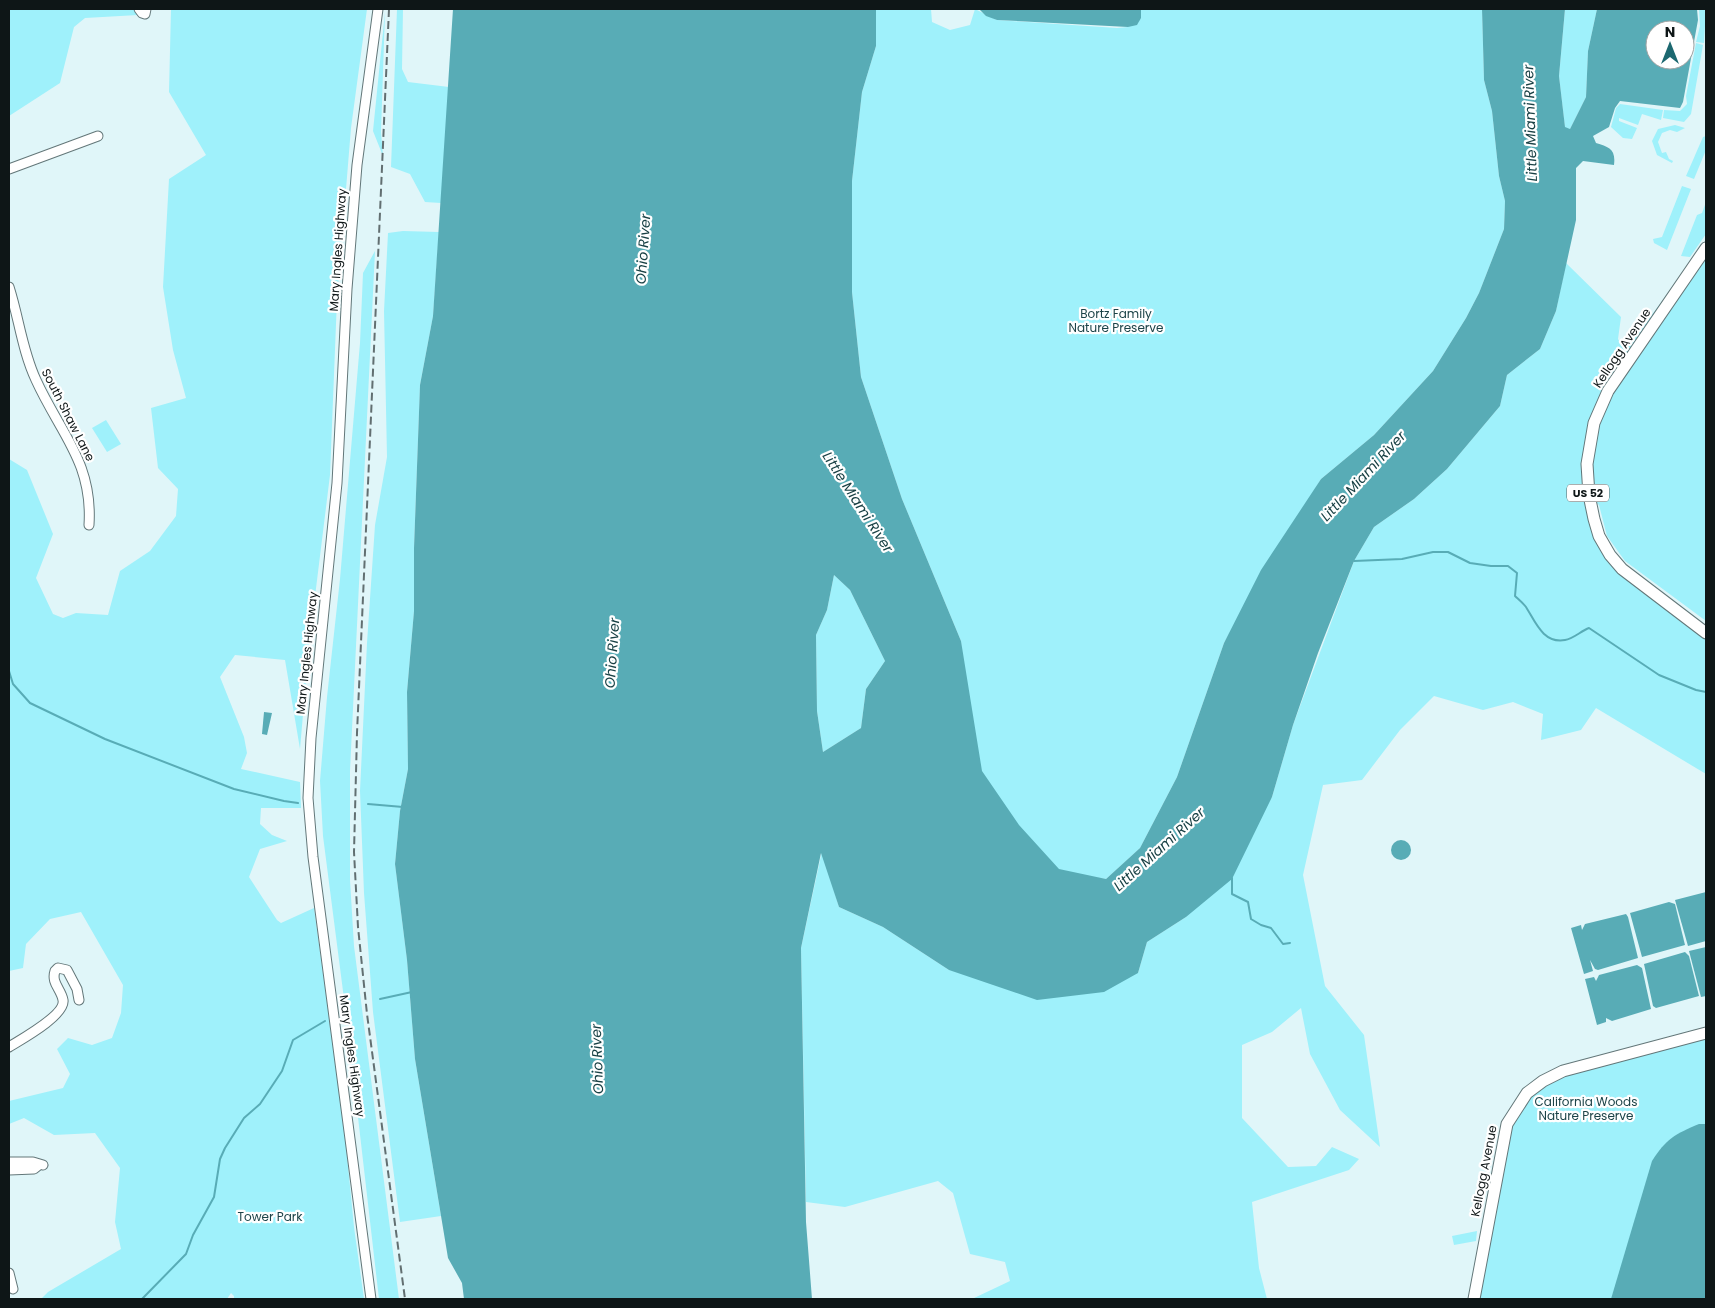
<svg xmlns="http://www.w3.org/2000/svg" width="1715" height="1308" viewBox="0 0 1715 1308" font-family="Poppins,sans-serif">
	<rect width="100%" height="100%" fill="#e0f6f9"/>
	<g fill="#9ff1fb">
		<polygon points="9,9 136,9 138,15 85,18 74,27 60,83 9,116"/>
		<polygon points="171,9 367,9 351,128 337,299 330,475 309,645 300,749 285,660 235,655 220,677 244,737 247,753 241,769 300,782 301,808 261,808 260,824 272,835 287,841 260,849 249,877 277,920 281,923 314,908 344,1125 354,1227 364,1299 234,1299 234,1296 231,1293 227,1299 41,1299 48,1292 121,1249 115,1222 120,1168 95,1133 54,1135 24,1118 9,1124 9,1101 63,1088 70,1074 57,1049 68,1038 92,1045 112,1038 121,1013 123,985 81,912 50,919 26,944 23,968 9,971 9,459 27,470 53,534 36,578 53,614 63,618 76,613 108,615 120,571 150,551 176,516 178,489 158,468 151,408 186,398 173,350 163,287 169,179 206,155 169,92"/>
		<polygon points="397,9 403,9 402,69 408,82 449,87 441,203 425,202 410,174 391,167"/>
		<polygon points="876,9 931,9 932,22 950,30 970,25 975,9 997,20 1117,28 1128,27 1141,18 1141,9 1482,9 1484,80 1492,111 1499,176 1505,201 1504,229 1479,293 1466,318 1433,371 1374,435 1321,479 1224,643 1177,777 1140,848 1106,879 974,864 961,641 902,499 861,377 852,292 852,181 862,92 876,46"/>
		<polygon points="1565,9 1597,9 1588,51 1586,97 1570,129 1565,128 1559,76"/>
		<polygon points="1699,9 1706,9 1704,43 1696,42 1700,26"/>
		<polygon points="385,12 381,132 383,156 373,131"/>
		<polygon points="1696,43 1703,45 1691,114 1684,122 1663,118 1664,110 1680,111 1687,104 1686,96"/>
		<polygon points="1620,104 1663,110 1661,120 1642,114 1638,125 1619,118 1619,121 1637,128 1632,139 1623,138 1611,127 1616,108"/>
		<polygon points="1675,125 1685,128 1677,132 1670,130 1662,133 1658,142 1662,153 1666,152 1669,159 1673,161 1672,163 1657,155 1652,141 1658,129"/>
		<polygon points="1706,136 1706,150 1694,179 1686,176 1703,137"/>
		<polygon points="1682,186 1691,189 1667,250 1654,243 1653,239 1662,237"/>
		<polygon points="1706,202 1706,234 1690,257 1681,256 1697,215 1702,213"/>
		<polygon points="403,231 439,232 433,316 420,385 414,548 414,611 407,692 408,769 400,811 395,864 407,960 415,1059 441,1216 400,1222 373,1012 364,893 360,791 367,643 375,525 387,457 384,311 388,233"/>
		<polygon points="1706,246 1706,621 1625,561 1607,536 1599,505 1589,496 1610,555 1706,633 1706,774 1596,708 1581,730 1541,740 1543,714 1513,702 1483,710 1434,696 1400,730 1362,780 1323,785 1303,875 1325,986 1364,1035 1380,1147 1340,1110 1310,1054 1301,1008 1272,1032 1242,1045 1242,1118 1288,1167 1316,1166 1332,1147 1359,1159 1349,1170 1252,1202 1259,1268 1267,1299 972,1299 1010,1281 1005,1262 970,1254 953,1193 938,1181 845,1207 806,1202 801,948 822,851 839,907 883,927 949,970 1138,973 1147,942 1186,917 1272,797 1293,725 1354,561 1374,527 1414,499 1447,469 1500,406 1507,375 1540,349 1556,311 1566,263 1621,317 1618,339 1625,351 1680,277"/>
		<polygon points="375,251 350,771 350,880 354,946 399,1299 379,1299 347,1022 323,836 320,781 327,697 340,579 360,343 363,273"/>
		<polygon points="106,420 121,444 107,452 92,428"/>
		<polygon points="834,575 850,590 885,661 866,689 861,728 823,752 817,711 816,635 827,610"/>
		<polygon points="1706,1033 1706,1299 1474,1299 1507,1124 1543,1081"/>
		<polygon points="1477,1231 1476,1241 1454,1245 1452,1236"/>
	</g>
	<g fill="#58acb6" fill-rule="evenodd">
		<path d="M453 9H876V46L862 92 852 181V292L861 377 902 499 961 641 982 771 1019 825 1059 869 1106 879 1140 848 1177 777 1224 643 1261 570 1321 479 1374 435 1433 371 1466 318 1479 293 1504 229 1505 201 1499 176 1492 111 1484 80 1482 9H1565L1559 76 1565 127 1570 129 1586 97 1588 51 1597 9H1697L1698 20 1683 102 1680 108 1620 101 1615 108 1609 127 1593 136 1596 143C1609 147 1616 149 1614 165L1583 161 1576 168V220L1556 311 1540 349 1507 375 1500 406 1447 469 1414 499 1374 527 1354 561 1318 653 1293 725 1272 797 1232 879 1186 917 1147 942 1138 973 1104 992 1037 1000 949 970 883 927 839 907 821 853 801 948 806 1222 812 1299H464L462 1283 448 1258 415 1059 407 960 395 864 400 811 408 769 407 692 414 611V548L420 385 433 316ZM1655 30H1685V60H1655ZM834 575 850 590 885 661 866 689 861 728 823 752 817 711 816 635 827 610Z"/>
		<polygon points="979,9 1141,9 1141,18 1137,25 1128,27 997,20 986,16"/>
		<polygon points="264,712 272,713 267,735 262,734"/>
		<circle cx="1401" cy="850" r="10"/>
		<polygon points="1706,892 1706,941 1688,946 1675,900"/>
		<polygon points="1669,902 1675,904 1685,945 1642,957 1630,913"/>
		<polygon points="1626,914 1628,917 1638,958 1598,970 1595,969 1590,960 1593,971 1584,974 1571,928 1581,925 1582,930 1585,924"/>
		<polygon points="1706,947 1706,996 1701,997 1689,951"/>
		<polygon points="1685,952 1689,956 1699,996 1656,1008 1653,1006 1644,964"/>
		<polygon points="1637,965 1642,968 1651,1009 1612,1021 1606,1018 1606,1022 1597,1025 1585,979 1594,977 1596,981 1599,975"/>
		<path d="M1699 1124H1706V1299H1611L1652 1161C1666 1139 1675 1134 1699 1124Z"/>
	</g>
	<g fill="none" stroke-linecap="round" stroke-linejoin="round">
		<g stroke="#58acb6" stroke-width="2">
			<path d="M1354 561 1402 559 1433 552H1448L1470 563 1491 566H1508L1517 573 1515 596C1518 599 1523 603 1526 607 1535 621 1543 644 1565 640 1573 639 1581 631 1589 628L1659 675 1696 690 1706 692"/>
			<polyline points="9,671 13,684 30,703 105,739 234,789 284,801 298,803"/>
			<polyline points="368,804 403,807"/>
			<polyline points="1232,878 1232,894 1248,902 1251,919 1261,925 1271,928 1283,944 1290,943"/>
			<polyline points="380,999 412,992"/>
			<polyline points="142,1299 186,1254 193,1235 214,1197 220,1159 225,1148 244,1118 260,1104 282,1071 293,1040 325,1021"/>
		</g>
		<defs>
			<g id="minor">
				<polyline points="139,9 142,13 145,14 146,9"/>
				<polyline points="9,169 98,136"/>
				<path d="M9 287C19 318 22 350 36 380 60 433 93 462 89 525"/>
				<path d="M9 1047C20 1040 66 1015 63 1000 61 989 51 983 55 971L58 968 67 970 77 989 79 1000"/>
				<polyline points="9,1162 33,1162 43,1165"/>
				<polyline points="9,1170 34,1169 39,1165"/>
				<polyline points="9,1273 13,1289"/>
				<polyline points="371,1299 313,857 308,798 311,738 337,483 347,289 357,165 378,9"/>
			</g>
			<g id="major">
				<polyline points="1706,248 1608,391 1594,423 1587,464 1589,495 1594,519 1599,536 1610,555 1622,569 1706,633"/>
				<polyline points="1474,1299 1507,1124 1527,1093 1543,1081 1563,1071 1706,1033"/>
			</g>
		</defs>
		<use href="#minor" stroke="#637779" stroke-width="11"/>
		<use href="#major" stroke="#637779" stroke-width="13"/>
		<use href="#minor" stroke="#fff" stroke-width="9"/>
		<use href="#major" stroke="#fff" stroke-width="11"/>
		<polyline stroke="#626f71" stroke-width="2" stroke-dasharray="8 4" stroke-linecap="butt" points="389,9 357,733 354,852 358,927 367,1014 405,1299"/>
	</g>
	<g text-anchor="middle" stroke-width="4.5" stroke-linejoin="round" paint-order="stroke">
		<rect fill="#fff" stroke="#565c5d" stroke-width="1" x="1567" y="484.5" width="42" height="17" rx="4"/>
		<g font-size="11" font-weight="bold" fill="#0e1617">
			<text x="1588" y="497">US 52</text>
		</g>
		<g font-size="12" fill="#0e1617" stroke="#fff">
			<text transform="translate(338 250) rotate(-86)" y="4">Mary Ingles Highway</text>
			<text transform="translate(1622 348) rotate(-56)" y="4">Kellogg Avenue</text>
			<text transform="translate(68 415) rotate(63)" y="4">South Shaw Lane</text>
			<text transform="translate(307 653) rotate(-84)" y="4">Mary Ingles Highway</text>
			<text transform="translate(352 1056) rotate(82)" y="4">Mary Ingles Highway</text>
			<text transform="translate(1484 1171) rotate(-79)" y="4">Kellogg Avenue</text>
		</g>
		<g font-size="12" fill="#1c4348" stroke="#fff">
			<text x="1116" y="318">Bortz Family<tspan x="1116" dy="14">Nature Preserve</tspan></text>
			<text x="1586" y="1106">California Woods<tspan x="1586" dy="14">Nature Preserve</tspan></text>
			<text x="270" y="1221">Tower Park</text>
		</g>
		<g font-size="14" font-style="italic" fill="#194145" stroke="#fff">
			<text transform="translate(1530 123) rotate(-92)" y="5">Little Miami River</text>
			<text transform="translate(643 249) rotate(-86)" y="5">Ohio River</text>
			<text transform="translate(1363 476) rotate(-47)" y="5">Little Miami River</text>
			<text transform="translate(858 502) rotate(57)" y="5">Little Miami River</text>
			<text transform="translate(612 653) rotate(-86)" y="5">Ohio River</text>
			<text transform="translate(1159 849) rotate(-42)" y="5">Little Miami River</text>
			<text transform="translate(597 1059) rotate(-92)" y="5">Ohio River</text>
		</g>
	</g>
	<rect width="1715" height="1308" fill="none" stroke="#0e1617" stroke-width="20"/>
	<g transform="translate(1670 45)"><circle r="24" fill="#ffffff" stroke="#9fa2a2"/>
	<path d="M0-4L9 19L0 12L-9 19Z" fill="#1c6870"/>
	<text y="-8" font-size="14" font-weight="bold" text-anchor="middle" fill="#0e1617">N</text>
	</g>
</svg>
